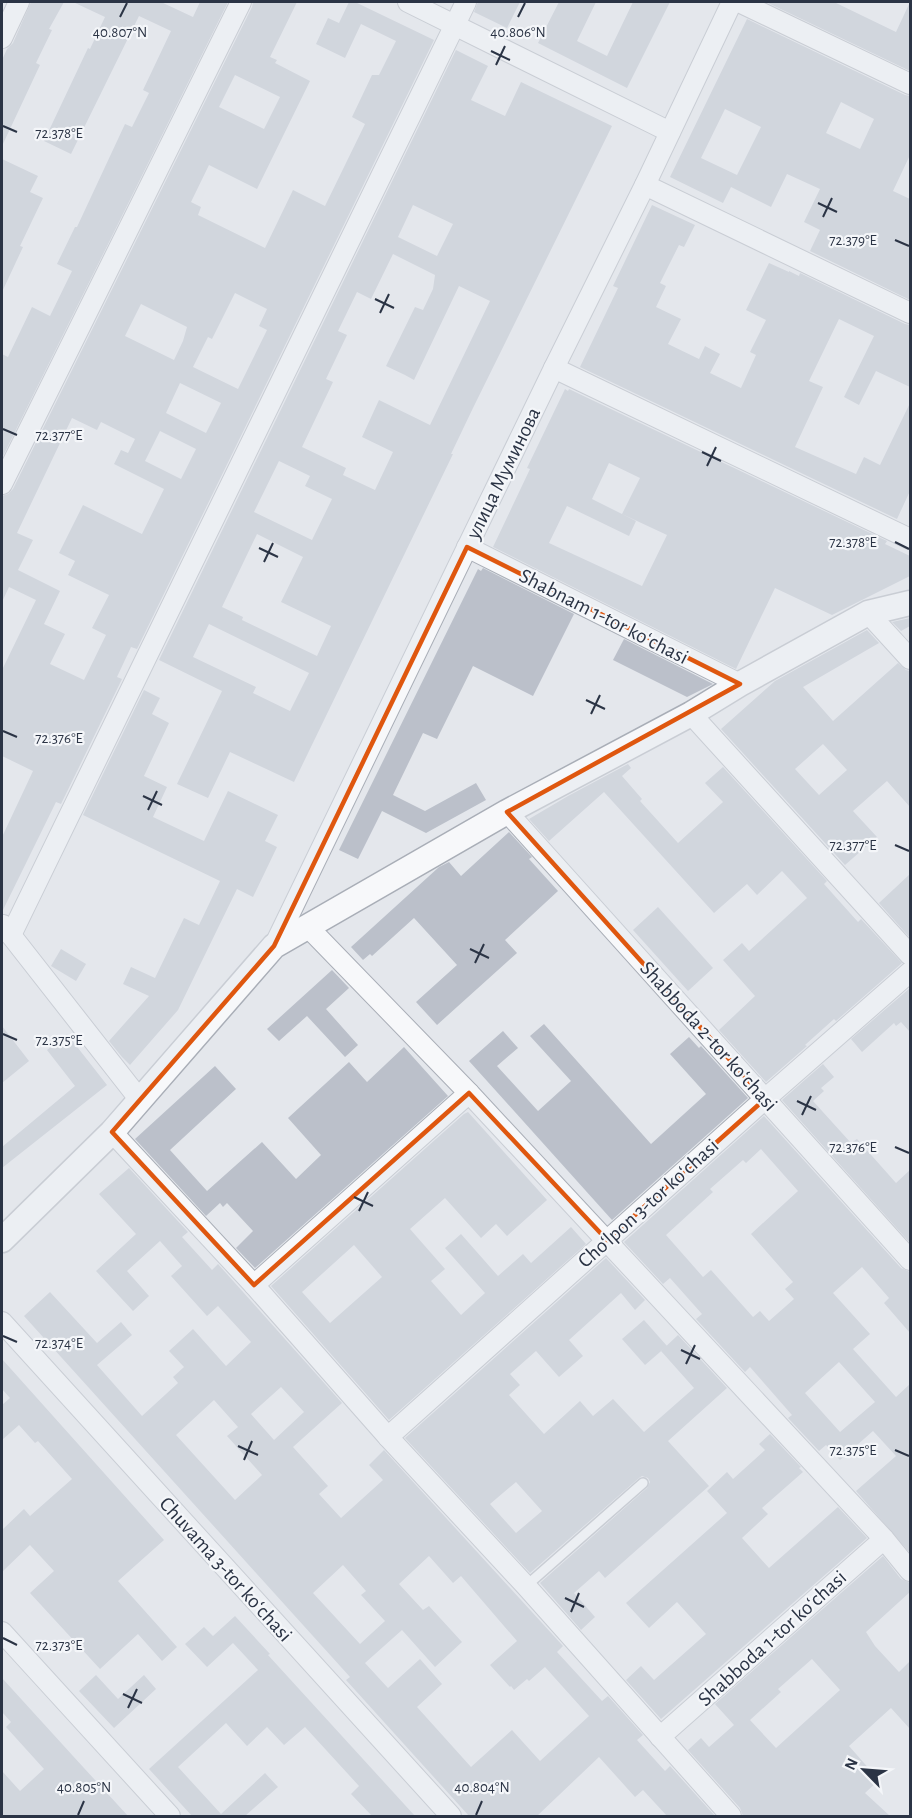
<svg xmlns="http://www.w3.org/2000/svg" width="912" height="1818" viewBox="0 0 912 1818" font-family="'Alegreya Sans',sans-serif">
	<rect width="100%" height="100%" fill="#e4e7ec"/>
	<g fill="#bbc0ca" fill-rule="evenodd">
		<polygon points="31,2 64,2 49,29 52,30 36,63 40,65 2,146 2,60 7,49 13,43"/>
		<polygon points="73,2 161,2 193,17 200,2 228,2 2,458 2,354 8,357 32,307 50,316 72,271 57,264 75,227 77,227 125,124 132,127 149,93 143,90 171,31 139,16 71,154 44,141 88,48 90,49 105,17"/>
		<path d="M253 2H297L270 57 277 60 275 63 310 81 257 189 209 165 191 202 201 207 198 215 265 248 293 190 325 206 365 124 352 117 372 75H379L396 41 361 24 345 58 316 44 328 18 339 23 349 2H355L434 40 137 649 131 647 117 677 122 679 61 804 56 802 2 912V837L33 771 2 756V670L36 600 9 587 2 602V496L8 494 13 489 252 7ZM235 75 280 97 264 129 219 107ZM235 293 267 309 259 326 267 330 238 389 193 367 208 337 212 339ZM141 304 187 327 183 341 174 360 125 336ZM180 383 221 403 206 433 166 413ZM72 418 97 430 101 422 135 439 128 453 121 450 114 464 164 489 142 534 83 505 59 553 75 561 68 575 109 595 92 628 106 635 84 680 50 664 65 634 44 624 60 591 18 570 33 540 17 533ZM160 431 196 449 181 479 145 461Z"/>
		<polygon points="478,2 520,2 507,28 474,12"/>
		<polygon points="559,2 596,2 577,41 607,56 633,2 670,2 627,88 538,43"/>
		<polygon points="766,2 834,2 896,32 910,2 910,71"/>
		<path d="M747 19 905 95 910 96V155L893 191 910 199V300L810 251 820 230 804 222 820 189 787 174 771 207 731 187 723 203 670 177ZM841 102 874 119 860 149 826 133ZM725 109 761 127 737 175 701 158Z"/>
		<path d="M456 50 488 66 471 100 505 116 521 82 612 126 473 408 451 454H453L294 782 230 752 208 798 177 784 222 691 159 660ZM413 205 453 224 437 256 398 237ZM393 254 435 275 433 289 423 310 415 307 386 366 405 375 414 380 459 286 490 301 430 425 379 400 362 437 393 452 375 490 343 475 346 468 302 447 333 382 326 379 347 335 338 331 357 292 371 299ZM279 461 310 476 305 486 332 499 312 540 254 512ZM257 534 303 557 281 602 331 626 317 656 242 620 243 617 222 607ZM209 624 309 673 290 711 253 693 256 687 193 657Z"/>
		<polygon points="2,159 38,176 30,192 43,198 20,246 23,247 2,292"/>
		<polygon points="652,205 695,225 684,247 679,245 660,283 666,286 656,307 681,319 668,344 699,359 705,346 720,354 710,373 741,388 756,355 750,352 766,320 746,310 769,263 789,272 789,271 799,276 800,273 905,324 910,325 910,387 876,371 859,405 844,397 874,336 839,319 809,381 823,387 795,447 856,474 864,457 880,465 910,403 910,491 897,519 580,367 618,288 613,286"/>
		<path d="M565 389 568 391 569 389 887 541 885 544 910 556V576L832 615 775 588 736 669 493 547 530 469 527 468ZM609 463 640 478 622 514 667 535 642 586 549 543 567 506 629 536 636 521 592 499Z"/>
		<polygon points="483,568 574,614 533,696 473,666 437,739 423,733 393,795 425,811 476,783 486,800 426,833 382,811 358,859 339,850 478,569 481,571"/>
		<polygon points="910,618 910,626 901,631 892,622"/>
		<path d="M867 630 879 643 803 687 833 721 898 663 906 670 910 671V807L887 781 853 811 877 837 845 865 721 729 775 681ZM823 744 847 770 819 795 795 769Z"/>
		<polygon points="624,639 713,684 687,697 613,660"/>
		<polygon points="144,690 160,698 152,714 169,723 144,776 167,787 153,817 204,841 228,791 278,815 265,841 277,847 253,897 237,889 178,1010 130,1065 122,1057 109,1041 149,996 123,984 131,967 155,978 184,918 199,925 220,881 83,815"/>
		<polygon points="628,764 631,768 622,776 642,799 640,801 678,843 723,802 705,783 723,767 827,881 824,884 858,922 861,919 902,963 836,1021 834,1019 805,1045 807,1046 766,1082 719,1030 755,996 723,960 742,943 749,951 807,898 782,871 757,895 747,884 714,913 604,792 549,841 529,819 568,796"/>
		<polygon points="509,832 532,857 529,859 558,891 505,940 517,953 437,1025 416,1002 457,965 414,918 372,956 370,954 363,960 351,947 439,867 449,862 461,876"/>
		<polygon points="910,874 910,938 879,903"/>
		<polygon points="658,907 713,968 688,991 633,930"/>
		<polygon points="61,949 86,964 76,981 51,966"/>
		<polygon points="332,970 349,988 326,1009 358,1045 345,1057 307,1016 279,1041 267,1029"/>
		<polygon points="910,988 910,1032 901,1022 896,1026 894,1023 862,1052 851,1039"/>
		<polygon points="544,1024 651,1144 706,1094 670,1054 689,1037 699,1048 701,1046 748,1098 612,1220 469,1061 503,1031 518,1048 497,1066 538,1111 571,1081 530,1036"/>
		<polygon points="2,1026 29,1061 2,1083"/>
		<polygon points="67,1034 107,1085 2,1168 2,1147 75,1086 47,1050"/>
		<polygon points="404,1047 448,1096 255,1268 236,1248 253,1231 227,1203 223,1207 220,1203 206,1216 135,1139 215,1066 236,1089 170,1150 207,1191 262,1142 296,1179 321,1155 288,1118 349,1062 367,1082"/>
		<polygon points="823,1064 834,1077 821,1088 824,1091 813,1101 851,1143 857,1139 896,1183 910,1170 910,1243 782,1100"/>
		<path d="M468 1112 547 1200 507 1236 496 1224 481 1238 445 1198 410 1229 445 1269 431 1281 461 1315 485 1293 445 1248 461 1234 498 1276 523 1254 531 1263 571 1227 586 1244 389 1420 271 1286 464 1114ZM354 1245 382 1277 330 1323 302 1292Z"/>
		<path d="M764 1116 901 1268 910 1272V1333L884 1303 889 1298 862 1267 833 1293 870 1334 853 1349 896 1397 910 1384V1553L856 1491 896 1456 873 1431 840 1460 826 1445 819 1451 788 1418 792 1415 750 1367 745 1372 696 1319 702 1314 670 1278 663 1284 624 1242ZM761 1149 798 1191 751 1234 793 1282 785 1289 794 1299 769 1321 760 1311 753 1317 711 1270 703 1277 666 1235 713 1192 710 1189 743 1160 746 1163ZM839 1362 875 1402 840 1432 805 1393Z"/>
		<path d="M129 1168 188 1232 182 1237 212 1270 218 1264 342 1403 293 1447 328 1486 319 1494 341 1518 383 1480 369 1465 384 1450 563 1646 557 1652 602 1701 608 1696 643 1735 637 1740 665 1771 670 1766 715 1816H667L643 1790 635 1797 599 1757 537 1816H469L346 1680 350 1677 24 1316 50 1292 97 1343 121 1322 132 1335 97 1365 142 1416 178 1383 173 1377 184 1367 169 1351 193 1329 226 1366 251 1342 218 1306 207 1316 171 1276 182 1266 160 1241 127 1271 149 1296 133 1311 96 1271 136 1234 99 1194ZM281 1387 304 1412 274 1440 251 1414ZM214 1400 238 1427 227 1436 262 1475 235 1500 176 1435ZM429 1556 453 1583 461 1576 517 1641 490 1665 510 1687 511 1686 514 1690 527 1679 529 1681 545 1667 589 1716 540 1761 512 1730 471 1767 417 1707 442 1684 420 1659 388 1688 365 1663 402 1630 435 1667 462 1642 429 1606 423 1610 399 1584ZM343 1565 366 1591 361 1595 385 1621 360 1644 313 1593Z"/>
		<path d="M606 1258 645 1300 635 1310 621 1293 569 1340 583 1356 559 1377 536 1351 510 1374 520 1385 509 1395 544 1434 580 1401 593 1416 613 1399 644 1432 694 1388 661 1351 678 1335 727 1388 668 1441 709 1486 605 1578 599 1571 574 1593 595 1617 581 1630 540 1583 647 1488 650 1482 648 1478 642 1476 639 1478 530 1573 405 1438ZM516 1482 542 1511 516 1533 490 1504Z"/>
		<polygon points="644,1320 667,1346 645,1365 622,1339"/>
		<polygon points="2,1359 164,1540 118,1581 177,1647 162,1661 138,1634 100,1669 30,1593 54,1571 30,1545 2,1572 2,1530 24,1509 30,1516 72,1479 38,1441 35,1443 19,1425 2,1440 2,1405 10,1398 2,1389"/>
		<polygon points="770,1434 801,1467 799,1468 803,1472 762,1508 768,1514 742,1538 769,1568 838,1507 867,1538 661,1719 626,1680 641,1666 654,1680 706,1634 677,1602 649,1628 626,1603 727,1513 707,1491 727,1472 733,1479 765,1450 759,1444"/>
		<path d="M883 1556 901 1579 910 1583V1592L866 1632 875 1646 899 1672 910 1661V1729L891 1708 849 1746 879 1780 865 1793 890 1816H743L740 1808 688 1750 701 1738 709 1747 734 1725 715 1704ZM812 1659 840 1690 776 1748 750 1720 781 1692 778 1689Z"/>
		<polygon points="235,1616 270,1654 268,1655 415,1816 372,1816 351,1794 359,1786 305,1727 284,1745 267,1727 247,1746 226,1723 178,1767 221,1814 265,1773 278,1787 245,1816 192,1816 149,1769 258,1670 233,1643 207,1667 185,1644 204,1627 213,1636"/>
		<polygon points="96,1675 118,1699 144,1675 156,1689 114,1728 79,1691"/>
		<polygon points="2,1678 73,1756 128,1816 2,1816 2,1771 20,1791 44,1769 6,1727 11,1722 2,1712"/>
	</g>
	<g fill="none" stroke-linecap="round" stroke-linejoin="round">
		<defs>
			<polyline id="service" points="526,1586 643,1483"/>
			<g id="minor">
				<polyline points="408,2 670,132"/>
				<polyline points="739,2 910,84"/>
				<polyline points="2,38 19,2"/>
				<polyline points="645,185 910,313"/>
				<polyline points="554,368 910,539"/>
				<polyline points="2,484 241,2"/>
				<polyline points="467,547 740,684"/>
				<polyline points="868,613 910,659"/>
				<polyline points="691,714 910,955"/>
				<polyline points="507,812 910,1260"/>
				<polyline points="3,925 140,1100"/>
				<polyline points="307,926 469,1093 884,1539 910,1571"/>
				<polyline points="11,935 466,2"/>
				<polyline points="274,946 554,368 645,185 732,2"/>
				<polyline points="112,1132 254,1285 388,1437 526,1586 731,1816"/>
				<polyline points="254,1285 469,1093"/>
				<polyline points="2,1322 451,1816"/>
				<polyline points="388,1437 765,1099 910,972"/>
				<polyline points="2,1632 170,1816"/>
				<polyline points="660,1737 884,1539"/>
			</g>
			<polyline id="tertiary" points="2,1240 112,1132 274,946 507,812 691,714 740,684 868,613 910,603"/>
		</defs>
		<use href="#service" stroke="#a9aeb7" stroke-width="12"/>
		<use href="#minor" stroke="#a9aeb7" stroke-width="22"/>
		<use href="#tertiary" stroke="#a9aeb7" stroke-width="27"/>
		<use href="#service" stroke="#f7f8fa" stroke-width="9"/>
		<use href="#minor" stroke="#f7f8fa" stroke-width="20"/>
		<use href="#tertiary" stroke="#f7f8fa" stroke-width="24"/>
	</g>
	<path d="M0 0H912V1818H0ZM467 547 740 684 507 812 765 1099 607 1240 469 1093 254 1285 112 1132 274 946Z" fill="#e4e7ec" fill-opacity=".55" fill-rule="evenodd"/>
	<path fill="none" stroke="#df570f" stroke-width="4.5" stroke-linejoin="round" d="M467 547 740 684 507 812 765 1099 607 1240 469 1093 254 1285 112 1132 274 946Z"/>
	<path fill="none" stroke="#2b3445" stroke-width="2" d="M120 17 127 3M518 17 525 3M491 51 510 60M496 65 505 46M3 126 17 132M818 203 837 212M823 217 832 198M895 240 909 246M375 299 394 308M380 313 389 294M3 429 17 435M702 452 721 461M707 466 716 447M895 542 909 549M259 548 278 557M264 562 273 543M586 700 605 709M591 714 600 695M3 731 17 737M143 796 162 805M148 810 157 791M895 845 909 851M470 949 489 958M475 963 484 944M3 1034 17 1040M797 1101 816 1110M802 1115 811 1096M895 1147 909 1153M354 1197 373 1206M359 1211 368 1192M3 1336 17 1342M681 1350 700 1359M686 1364 695 1345M238 1446 258 1455M895 1450 909 1456M244 1460 252 1441M565 1598 584 1607M571 1612 579 1593M3 1638 17 1645M123 1694 142 1703M128 1708 137 1689M78 1815 84 1801M476 1815 482 1801"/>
	<g text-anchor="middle" stroke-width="4.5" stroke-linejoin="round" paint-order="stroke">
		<g font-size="21" fill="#2b3445" stroke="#f4f6f9">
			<text transform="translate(503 473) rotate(-64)" y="7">улица Муминова</text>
			<text transform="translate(604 616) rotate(27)" y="7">Shabnam 1-tor koʻchasi</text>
			<text transform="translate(709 1036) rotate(48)" y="7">Shabboda 2-tor koʻchasi</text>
			<text transform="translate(648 1203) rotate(-42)" y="7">Cho‘lpon 3-tor koʻchasi</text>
			<text transform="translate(226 1569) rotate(48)" y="7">Chuvama 3-tor koʻchasi</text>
			<text transform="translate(772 1638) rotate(-42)" y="7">Shabboda 1-tor koʻchasi</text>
		</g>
	</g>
	<g font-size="15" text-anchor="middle" fill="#2b3445" stroke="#f4f6f9" stroke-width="4.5" stroke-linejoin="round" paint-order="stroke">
		<text x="120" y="37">40.807°N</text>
		<text x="518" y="37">40.806°N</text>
		<text x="59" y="138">72.378°E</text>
		<text x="853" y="245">72.379°E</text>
		<text x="59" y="440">72.377°E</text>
		<text x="853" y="547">72.378°E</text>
		<text x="59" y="743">72.376°E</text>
		<text x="853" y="850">72.377°E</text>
		<text x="59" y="1045">72.375°E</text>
		<text x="853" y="1152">72.376°E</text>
		<text x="59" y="1348">72.374°E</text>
		<text x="853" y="1455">72.375°E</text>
		<text x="59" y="1650">72.373°E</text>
		<text x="84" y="1792">40.805°N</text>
		<text x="482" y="1792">40.804°N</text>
	</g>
	<rect width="912" height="1818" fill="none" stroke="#2b3445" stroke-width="6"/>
	<g transform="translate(864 1770) rotate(295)" stroke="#f4f6f9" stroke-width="4.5" paint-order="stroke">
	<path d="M0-4.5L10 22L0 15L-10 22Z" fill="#2b3445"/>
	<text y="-9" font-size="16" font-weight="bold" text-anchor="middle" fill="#2b3445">N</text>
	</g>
</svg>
